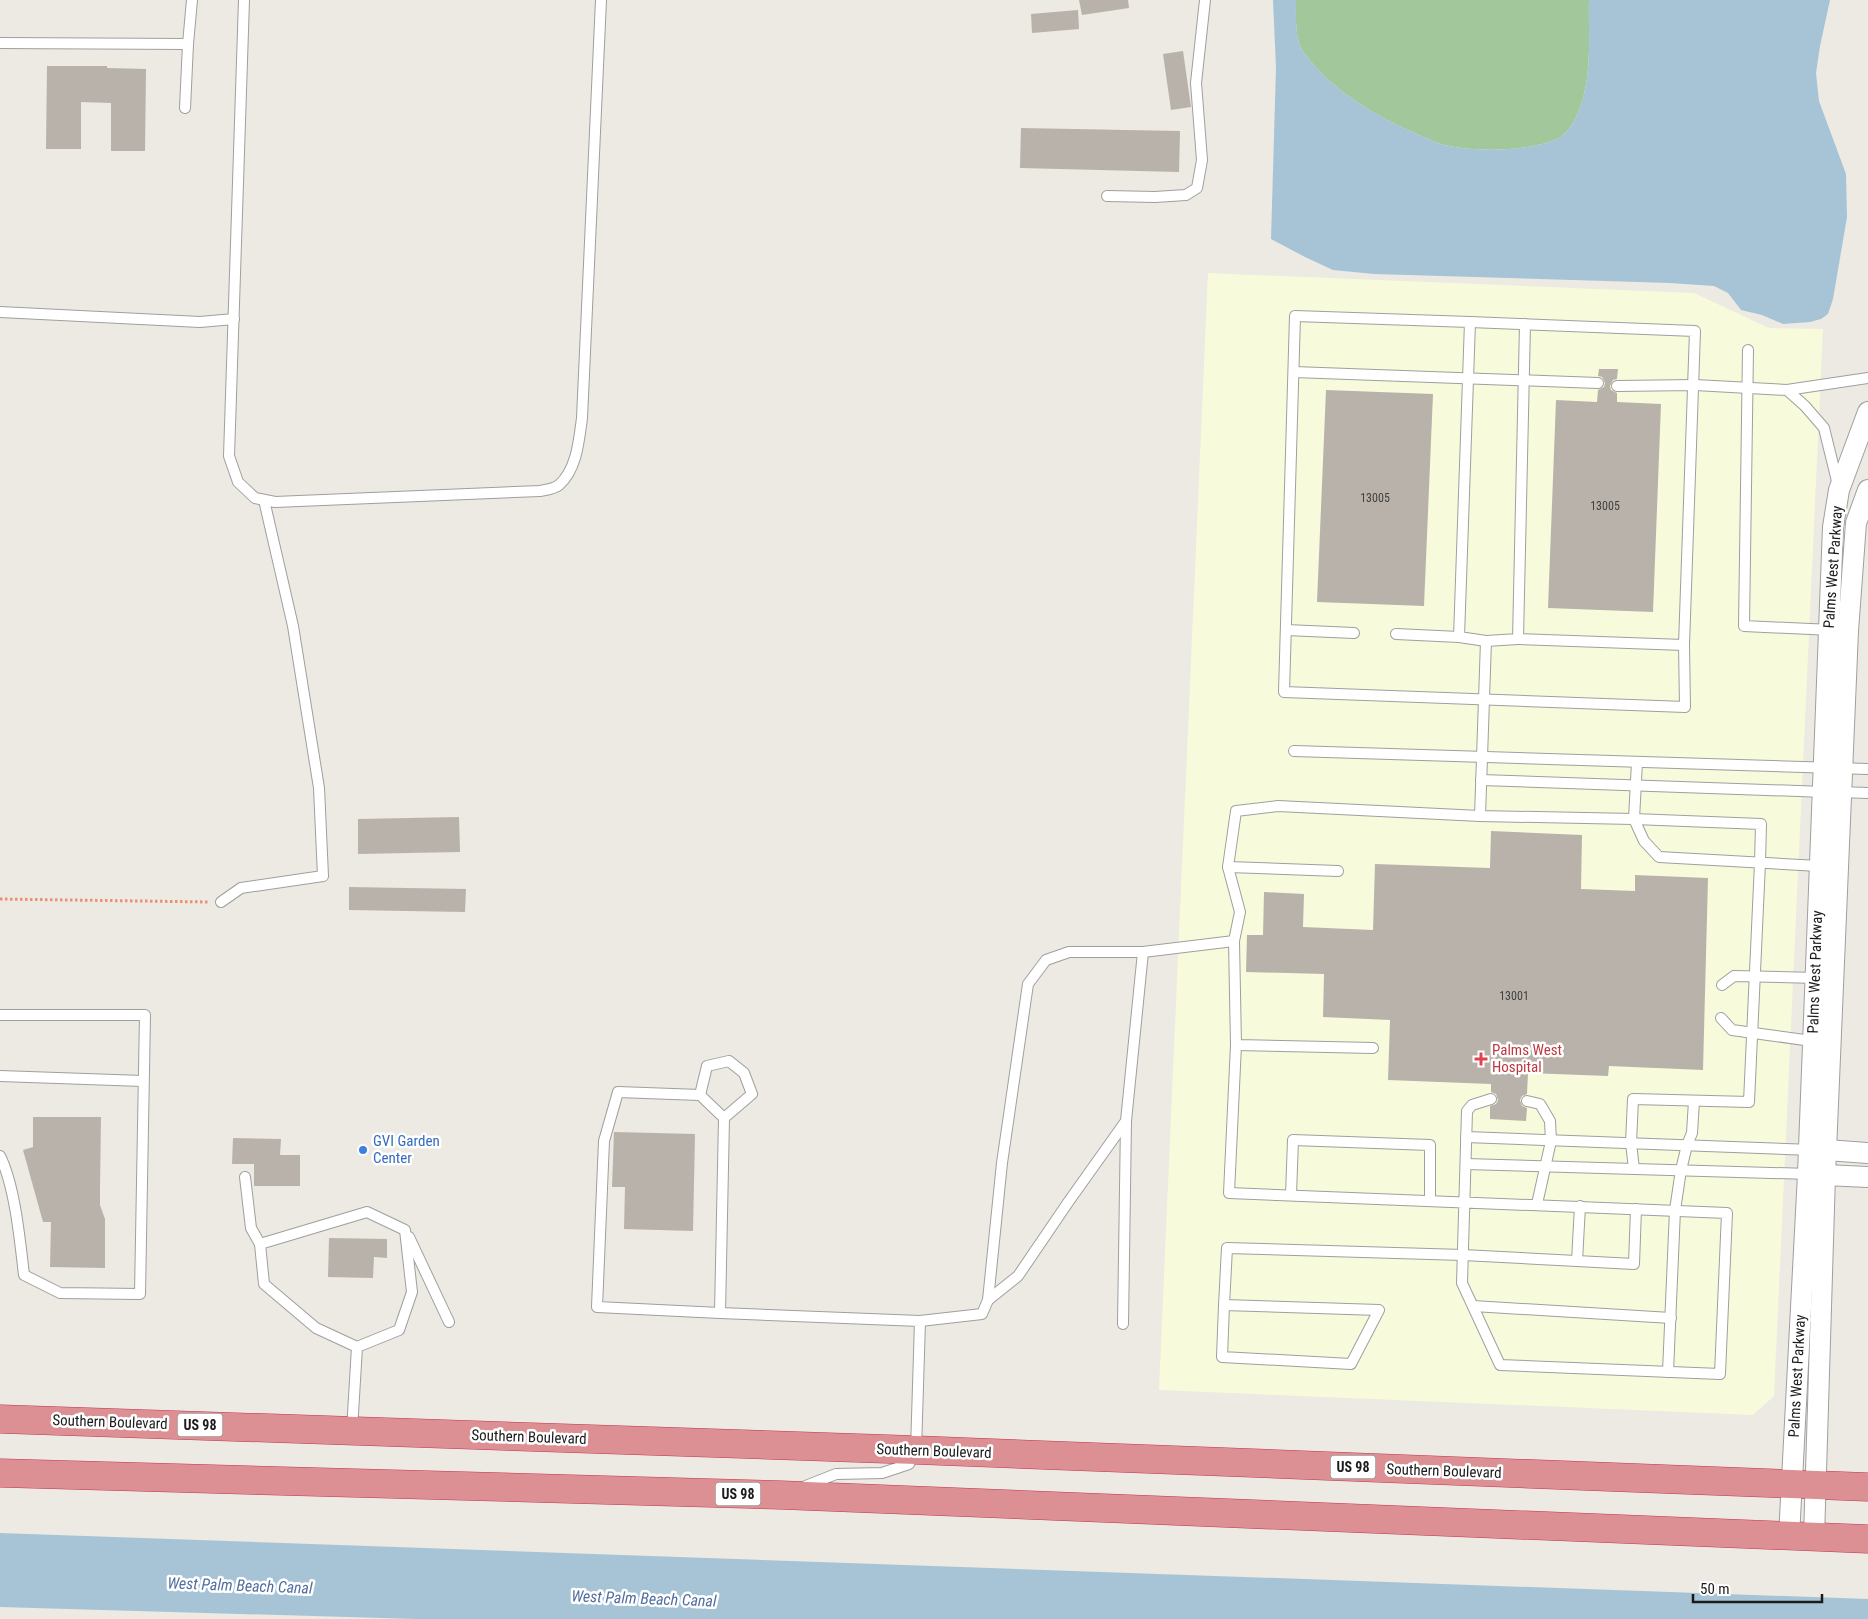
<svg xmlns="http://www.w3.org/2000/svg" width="1868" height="1619" viewBox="0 0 1868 1619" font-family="'Roboto Condensed',sans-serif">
	<rect width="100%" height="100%" fill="#eceae2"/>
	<polygon fill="#f7fbdb" points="1208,273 1694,293 1769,328 1823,329 1774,1396 1753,1415 1159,1390"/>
	<path fill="#a1c79a" d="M1296 0H1589C1588 40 1594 86 1573 123 1570 128 1562 137 1557 139 1527 152 1475 152 1444 145 1436 143 1427 138 1419 135 1378 117 1337 94 1308 58 1306 54 1301 50 1300 45 1295 32 1296 14 1296 0Z"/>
	<g fill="#a6c4d6">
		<path d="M1273 0H1296C1296 14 1295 32 1300 45 1301 50 1306 54 1308 58 1337 94 1378 117 1419 135 1427 138 1436 143 1444 145 1475 152 1527 152 1557 139 1562 137 1570 128 1573 123 1594 86 1588 40 1589 0H1830L1820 46 1816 73 1819 101 1846 174 1847 217 1833 299 1828 314 1821 319 1810 322 1783 324 1762 315 1741 310 1728 293 1714 286 1670 283 1374 274 1333 270 1305 257 1271 239 1276 68Z"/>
		<polygon points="0,1533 1868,1599 1868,1619 416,1619 0,1607"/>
	</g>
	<g fill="#b8b2ab">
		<polygon points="1079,0 1128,0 1129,8 1082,15"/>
		<polygon points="1078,10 1079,29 1032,33 1031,14"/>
		<polygon points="1183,51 1191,107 1171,110 1163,54"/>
		<polygon points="47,66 107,66 107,68 146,69 145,151 111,151 111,103 81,102 81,149 46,149"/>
		<polygon points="1021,128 1180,131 1179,172 1020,168"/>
		<polygon points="1599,369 1618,369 1617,379 1613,380 1610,386 1611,390 1617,393 1617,402 1661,404 1653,612 1548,608 1556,400 1597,402 1598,390 1604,387 1605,383 1602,377 1598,376"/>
		<polygon points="1326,390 1433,394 1424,606 1317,602"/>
		<polygon points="459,817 460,852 358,854 358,819"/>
		<polygon points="1491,831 1582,835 1581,889 1635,891 1635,875 1708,878 1703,1070 1609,1066 1608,1076 1528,1073 1527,1094 1522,1096 1520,1100 1522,1106 1527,1108 1526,1121 1490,1119 1490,1106 1496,1104 1498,1100 1496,1094 1491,1092 1491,1084 1388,1080 1390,1020 1323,1017 1324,974 1246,972 1247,935 1263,935 1264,892 1304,894 1303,927 1373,930 1375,864 1490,868"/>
		<polygon points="349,887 466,889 465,912 349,910"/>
		<polygon points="33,1117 101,1117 100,1189 100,1205 105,1219 105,1268 50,1267 51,1222 43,1222 23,1150 33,1147"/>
		<polygon points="614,1132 695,1134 693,1231 624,1229 625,1187 612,1187"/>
		<polygon points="233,1138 281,1139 280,1155 300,1155 300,1186 254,1186 254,1164 232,1164"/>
		<polygon points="329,1238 387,1239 387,1258 374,1257 373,1278 328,1277"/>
	</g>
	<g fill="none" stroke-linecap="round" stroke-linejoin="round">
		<defs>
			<g id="lane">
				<path d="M244 0 229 456 238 482 255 498 275 502 540 491C545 490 554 489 559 485 577 469 579 440 582 418L601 0"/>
				<polyline points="0,43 188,44 192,0"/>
				<polyline points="185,108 188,44"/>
				<polyline points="1107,196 1155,197 1186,195 1197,188 1202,160 1196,83 1205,0"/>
				<polyline points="0,312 200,322 234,319"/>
				<polyline points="1470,322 1695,331 1684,645 1518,639"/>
				<polyline points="1525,324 1518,639 1486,641 1459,637 1470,322 1295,316 1284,692 1685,707 1684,645"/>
				<polyline points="1748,350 1744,626 1832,630"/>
				<polyline points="1294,372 1598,383"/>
				<polyline points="1617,386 1695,385 1787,390 1868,378"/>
				<polyline points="1787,390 1805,406 1824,428 1838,485"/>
				<polyline points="1286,630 1354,633"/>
				<polyline points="1396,634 1459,637"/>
				<polyline points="1294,751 1868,769"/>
				<polyline points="1481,780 1825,792"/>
				<polyline points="1839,792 1868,793"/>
				<polyline points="1480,816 1486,641"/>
				<polyline points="1228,867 1240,912 1234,941 1236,1045 1373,1048"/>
				<polyline points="1338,871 1228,867 1236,811 1278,806 1480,816 1634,819 1644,841 1659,857 1819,866"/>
				<polyline points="221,902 241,888 323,876 319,788 293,626 264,500"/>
				<polyline points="1722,985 1734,976 1818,978"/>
				<path d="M0 1015H145L140 1294 60 1293 24 1275C20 1241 15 1186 0 1156"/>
				<polyline points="1721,1018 1732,1030 1812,1041"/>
				<polyline points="1236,1045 1229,1193 1727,1213 1720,1374 1500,1365 1462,1283 1467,1111 1472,1105 1491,1099"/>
				<polyline points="0,1076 143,1081"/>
				<polyline points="700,1095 707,1066 729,1061 744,1073 752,1094 724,1118"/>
				<polyline points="1527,1101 1540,1104 1550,1121 1551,1141 1537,1204"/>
				<polyline points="1466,1137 1813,1150"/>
				<polyline points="1466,1164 1810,1174"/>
				<polyline points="1634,1169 1631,1143 1633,1099 1749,1102 1760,863 1761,824 1634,819 1637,762"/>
				<polyline points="245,1177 251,1228 260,1244"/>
				<polyline points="1291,1195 1293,1140 1430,1145 1430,1200"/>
				<polyline points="409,1237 449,1322"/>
				<polyline points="1577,1261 1580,1206"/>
				<polyline points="988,1300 1018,1276 1069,1201 1126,1121 1143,952"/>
				<polyline points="1224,1305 1222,1357 1351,1364 1379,1310 1224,1305 1227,1248 1463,1255 1634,1264 1636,1209"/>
				<polyline points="1473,1306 1671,1318"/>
				<polyline points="720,1313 597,1307 604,1141 618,1092 700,1095 724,1118 720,1313 920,1321 916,1450 909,1464 882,1473 836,1474 803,1487"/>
				<polyline points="920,1321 982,1314 988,1300 1002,1163 1028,984 1046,960 1069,952 1143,952 1234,941"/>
				<polyline points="1123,1324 1126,1121"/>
				<polyline points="1668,1372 1675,1210 1681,1170 1687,1145 1692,1133 1694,1101"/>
				<polyline points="352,1430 357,1347 399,1330 412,1292 405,1230 367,1212 260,1244 264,1284 316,1328 357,1347"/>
			</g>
			<g id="street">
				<polyline points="1826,1150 1868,1153"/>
				<polyline points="1825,1175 1868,1177"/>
				<polyline points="1789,1537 1808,1174 1833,527 1839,490 1868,412"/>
				<polyline points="1814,1538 1825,1175 1848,631 1856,523 1868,490"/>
			</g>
			<g id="highway">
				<polyline points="0,1419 916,1450 1868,1487"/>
				<polyline points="0,1473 781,1495 1868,1539"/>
			</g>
		</defs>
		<use href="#lane" stroke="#9f9f9f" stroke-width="12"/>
		<use href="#street" stroke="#9f9f9f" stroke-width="22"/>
		<use href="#highway" stroke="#c43451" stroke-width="29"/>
		<polyline stroke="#eb9173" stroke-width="3" stroke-dasharray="2.5 2.5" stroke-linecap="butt" points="0,899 209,902"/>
		<use href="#lane" stroke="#fff" stroke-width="10"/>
		<use href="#street" stroke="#fff" stroke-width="20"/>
		<use href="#highway" stroke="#dc9093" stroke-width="28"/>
	</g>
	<path fill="#e0444e" stroke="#fff" stroke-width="2" d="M1478.5 1051.5h5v5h5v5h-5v5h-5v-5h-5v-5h5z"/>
	<circle fill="#3f7fe0" stroke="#fff" stroke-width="2" cx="363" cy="1150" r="5"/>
	<g text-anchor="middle" stroke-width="5" stroke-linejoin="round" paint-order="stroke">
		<g font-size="12" fill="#42413f">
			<text x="1375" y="502">13005</text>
			<text x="1605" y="510">13005</text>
			<text x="1514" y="1000">13001</text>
		</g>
		<g fill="#fff" stroke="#5f5f5f" stroke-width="1">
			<rect x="177.5" y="1413.5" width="45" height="23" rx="4"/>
			<rect x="1330.5" y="1455.5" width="45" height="23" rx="4"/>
			<rect x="715.5" y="1482.5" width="45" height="23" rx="4"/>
		</g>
		<g font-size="14" font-weight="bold" fill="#1b1b1b">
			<text x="200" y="1430">US 98</text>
			<text x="1353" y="1472">US 98</text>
			<text x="738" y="1499">US 98</text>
		</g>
		<g font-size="15" fill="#1b1b1b" stroke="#fff">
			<text transform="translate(1833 567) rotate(-86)" y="5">Palms West Parkway</text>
			<text transform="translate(1815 972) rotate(-88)" y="5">Palms West Parkway</text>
			<text transform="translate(1797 1376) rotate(-87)" y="5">Palms West Parkway</text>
			<text transform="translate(110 1422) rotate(2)" y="5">Southern Boulevard</text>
			<text transform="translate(529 1437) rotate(2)" y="5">Southern Boulevard</text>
			<text transform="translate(934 1451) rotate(2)" y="5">Southern Boulevard</text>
			<text transform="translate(1444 1471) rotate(2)" y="5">Southern Boulevard</text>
		</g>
		<g font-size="15" fill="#be3a42" stroke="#fff" text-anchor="start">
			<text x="1492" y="1055">Palms West<tspan x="1492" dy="17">Hospital</tspan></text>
		</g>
		<g font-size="15" fill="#366cbe" stroke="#fff" text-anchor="start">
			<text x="373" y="1146">GVI Garden<tspan x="373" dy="17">Center</tspan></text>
		</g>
		<g font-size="16" font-style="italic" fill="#526ea0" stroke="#fff">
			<text transform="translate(240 1585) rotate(2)" y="6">West Palm Beach Canal</text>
			<text transform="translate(644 1598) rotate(2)" y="6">West Palm Beach Canal</text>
		</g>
	</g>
	<path d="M1693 1594v8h129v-8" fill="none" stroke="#1b1b1b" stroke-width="2.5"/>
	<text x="1700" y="1594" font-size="15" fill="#1b1b1b" stroke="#ffffff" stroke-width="4" paint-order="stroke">50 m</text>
</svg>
